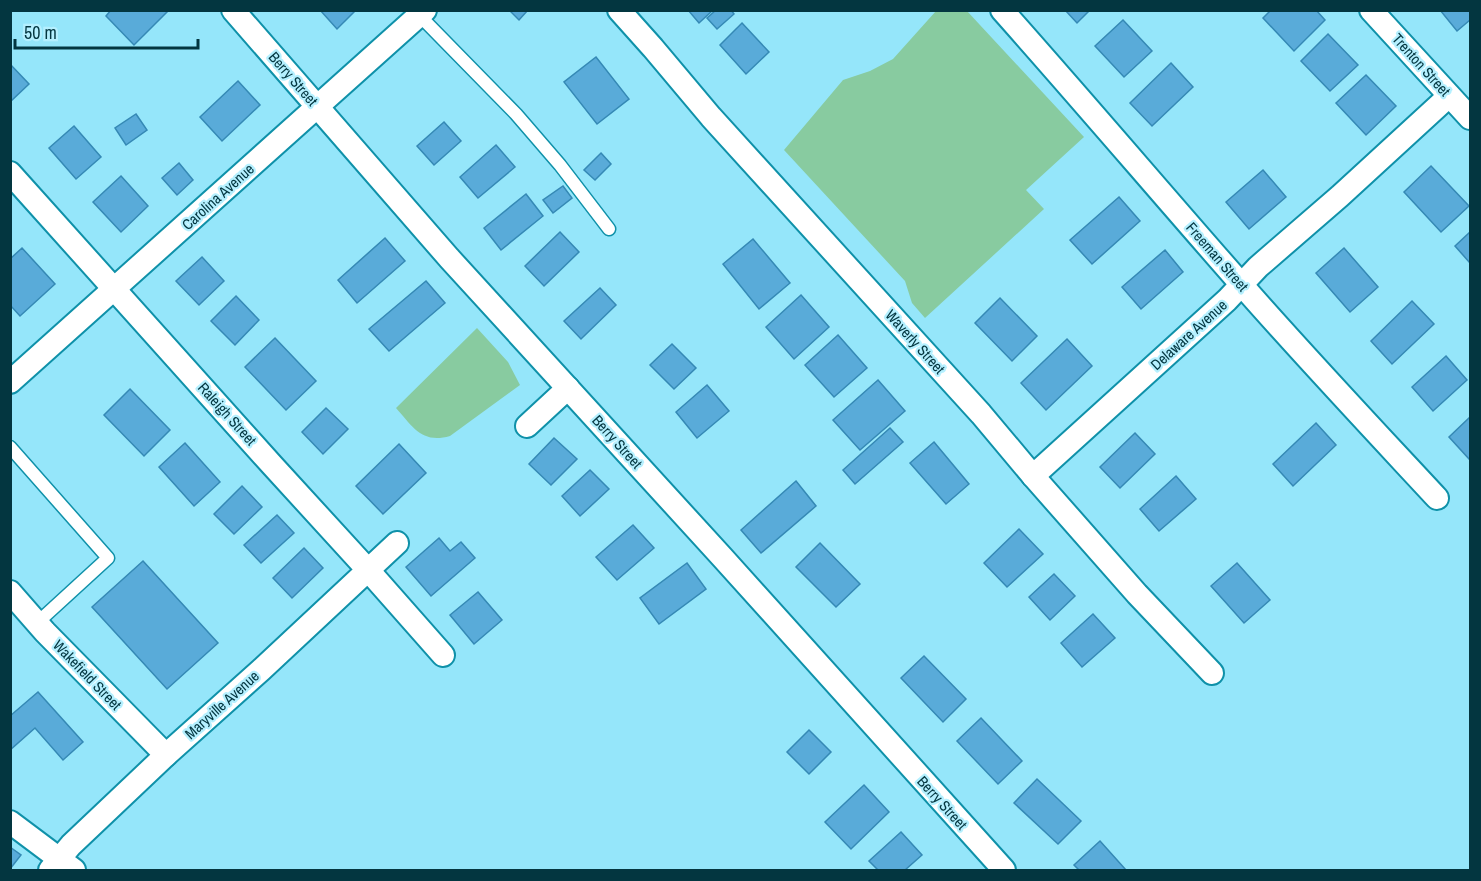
<svg xmlns="http://www.w3.org/2000/svg" width="1481" height="881" viewBox="0 0 1481 881" font-family="'Archivo Narrow',sans-serif">
	<rect width="100%" height="100%" fill="#95e6fa"/>
	<g fill="#88cba0">
		<polygon points="936,11 967,11 1084,137 1026,190 1044,209 925,318 912,303 905,281 784,150 843,80 870,71 893,59"/>
		<path d="M477 328 508 362 520 385 450 436C422 444 413 427 396 408Z"/>
	</g>
	<g fill="#59abd9" stroke="#3589b5" stroke-width="1.5">
		<polygon points="111,10 169,10 134,45 106,16"/>
		<polygon points="320,10 356,10 337,29"/>
		<polygon points="509,10 528,10 519,20"/>
		<polygon points="688,10 713,10 699,23"/>
		<polygon points="716,10 731,10 734,14 717,29 707,18"/>
		<polygon points="1065,10 1090,10 1077,23"/>
		<polygon points="1271,10 1316,10 1325,20 1294,51 1263,18"/>
		<polygon points="1440,10 1470,10 1470,20 1457,31"/>
		<polygon points="1123,20 1152,51 1124,77 1095,46"/>
		<polygon points="742,23 769,52 746,74 720,45"/>
		<polygon points="1328,34 1358,65 1330,91 1301,61"/>
		<polygon points="596,57 629,99 597,124 564,82"/>
		<polygon points="1171,63 1193,87 1152,126 1130,103"/>
		<polygon points="10,64 29,84 10,102"/>
		<polygon points="1366,75 1396,106 1366,135 1336,103"/>
		<polygon points="238,81 260,105 222,141 200,117"/>
		<polygon points="136,114 147,130 126,145 115,128"/>
		<polygon points="444,122 461,141 434,165 417,146"/>
		<polygon points="74,126 101,157 76,179 49,148"/>
		<polygon points="496,145 515,167 478,198 460,177"/>
		<polygon points="601,153 611,164 595,180 584,170"/>
		<polygon points="179,163 193,180 177,195 162,178"/>
		<polygon points="1431,166 1469,206 1441,232 1404,192"/>
		<polygon points="1263,170 1286,197 1249,229 1226,202"/>
		<polygon points="121,176 148,206 121,232 93,202"/>
		<polygon points="563,186 572,198 553,213 543,200"/>
		<polygon points="526,194 543,216 501,250 484,228"/>
		<polygon points="1119,197 1140,221 1092,264 1070,240"/>
		<polygon points="560,232 579,252 544,286 525,266"/>
		<polygon points="1470,232 1470,263 1455,246"/>
		<polygon points="385,238 405,261 357,303 338,280"/>
		<polygon points="753,239 790,283 759,309 723,264"/>
		<polygon points="22,248 55,284 20,316 10,305 10,259"/>
		<polygon points="1344,248 1378,287 1350,312 1316,273"/>
		<polygon points="1165,250 1183,272 1141,309 1122,287"/>
		<polygon points="202,257 224,281 199,305 176,281"/>
		<polygon points="426,281 445,303 389,351 369,329"/>
		<polygon points="600,288 616,305 581,339 564,321"/>
		<polygon points="801,295 829,327 794,359 766,327"/>
		<polygon points="236,296 259,320 235,345 211,321"/>
		<polygon points="1000,298 1037,336 1012,361 975,323"/>
		<polygon points="1412,301 1434,324 1392,364 1371,341"/>
		<polygon points="838,335 867,368 834,397 805,365"/>
		<polygon points="275,338 316,381 286,410 245,367"/>
		<polygon points="1067,339 1092,366 1046,410 1021,383"/>
		<polygon points="672,344 696,368 674,389 650,365"/>
		<polygon points="1446,356 1467,380 1433,411 1412,387"/>
		<polygon points="878,380 905,411 860,450 833,420"/>
		<polygon points="707,385 729,411 697,438 676,412"/>
		<polygon points="130,389 170,430 144,456 104,415"/>
		<polygon points="326,408 348,429 323,454 302,432"/>
		<polygon points="1470,417 1470,460 1449,437"/>
		<polygon points="1316,423 1336,445 1293,486 1273,464"/>
		<polygon points="890,428 903,442 855,484 843,470"/>
		<polygon points="1135,433 1155,454 1120,488 1100,467"/>
		<polygon points="554,438 577,459 551,485 529,464"/>
		<polygon points="934,442 969,484 946,504 910,463"/>
		<polygon points="185,443 220,482 194,506 159,467"/>
		<polygon points="399,444 426,473 383,514 356,486"/>
		<polygon points="590,470 609,489 580,516 562,496"/>
		<polygon points="1176,476 1196,499 1159,531 1140,509"/>
		<polygon points="796,481 816,506 761,553 741,530"/>
		<polygon points="242,486 262,507 234,534 214,514"/>
		<polygon points="277,515 294,533 261,563 244,545"/>
		<polygon points="633,525 654,548 617,580 596,557"/>
		<polygon points="1019,529 1043,554 1007,587 984,563"/>
		<polygon points="439,538 450,551 461,542 475,558 431,596 406,567"/>
		<polygon points="820,543 860,584 836,607 796,567"/>
		<polygon points="304,548 323,568 292,598 273,578"/>
		<polygon points="143,561 218,643 167,689 92,607"/>
		<polygon points="687,563 706,589 659,624 640,598"/>
		<polygon points="1237,563 1270,600 1244,623 1211,586"/>
		<polygon points="1054,574 1075,596 1050,620 1029,597"/>
		<polygon points="478,592 502,620 474,644 450,615"/>
		<polygon points="1093,614 1115,638 1082,667 1061,643"/>
		<polygon points="924,656 966,699 943,722 901,678"/>
		<polygon points="38,692 83,742 63,760 35,728 10,750 10,716"/>
		<polygon points="981,718 1022,761 998,784 957,741"/>
		<polygon points="809,730 831,752 809,774 787,752"/>
		<polygon points="1037,779 1081,821 1058,844 1014,803"/>
		<polygon points="864,785 889,812 851,849 825,822"/>
		<polygon points="901,832 922,855 905,870 878,870 869,861"/>
		<polygon points="1100,841 1126,870 1079,870 1074,865"/>
		<polygon points="10,847 21,855 10,869"/>
	</g>
	<g fill="none" stroke-linecap="round" stroke-linejoin="round">
		<defs>
			<g id="lane">
				<polyline points="419,15 516,114 560,165 609,229"/>
				<polyline points="10,447 108,558 37,623"/>
			</g>
			<g id="street">
				<polyline points="233,10 449,258 722,557 1004,870"/>
				<polyline points="619,10 653,48 711,117 981,414 1033,476 1137,594 1212,673"/>
				<path d="M1002 10C1083 101 1161 193 1241 284 1305 357 1371 427 1437 498"/>
				<polyline points="1371,10 1470,118"/>
				<polyline points="10,173 272,465 368,570 443,655"/>
				<polyline points="10,382 425,10"/>
				<polyline points="527,426 568,388"/>
				<polyline points="1033,476 1227,300 1258,267 1340,196 1449,96"/>
				<polyline points="10,592 45,632 166,755"/>
				<polyline points="10,822 74,870"/>
				<polyline points="50,870 71,845 166,755 261,670 397,543"/>
			</g>
		</defs>
		<use href="#lane" stroke="#0f91a9" stroke-width="15"/>
		<use href="#street" stroke="#0f91a9" stroke-width="26"/>
		<use href="#lane" stroke="#fff" stroke-width="12"/>
		<use href="#street" stroke="#fff" stroke-width="22"/>
	</g>
	<g text-anchor="middle" stroke-width="4.5" stroke-linejoin="round" paint-order="stroke">
		<g font-size="15" fill="#033640" stroke="#b5f0ff">
			<text transform="translate(1421 65) rotate(48)" y="5">Trenton Street</text>
			<text transform="translate(293 79) rotate(49)" y="5">Berry Street</text>
			<text transform="translate(218 197) rotate(-42)" y="5">Carolina Avenue</text>
			<text transform="translate(1217 257) rotate(49)" y="5">Freeman Street</text>
			<text transform="translate(1189 335) rotate(-42)" y="5">Delaware Avenue</text>
			<text transform="translate(915 342) rotate(48)" y="5">Waverly Street</text>
			<text transform="translate(227 414) rotate(48)" y="5">Raleigh Street</text>
			<text transform="translate(617 442) rotate(48)" y="5">Berry Street</text>
			<text transform="translate(87 675) rotate(46)" y="5">Wakefield Street</text>
			<text transform="translate(222 705) rotate(-42)" y="5">Maryville Avenue</text>
			<text transform="translate(942 803) rotate(48)" y="5">Berry Street</text>
		</g>
	</g>
	<rect width="1481" height="881" fill="none" stroke="#033640" stroke-width="24"/>
	<path d="M15 39v9h183v-9" fill="none" stroke="#033640" stroke-width="3"/>
	<text x="24" y="39" font-size="18" fill="#033640" stroke="#b5f0ff" stroke-width="4.5" paint-order="stroke">50 m</text>
</svg>
